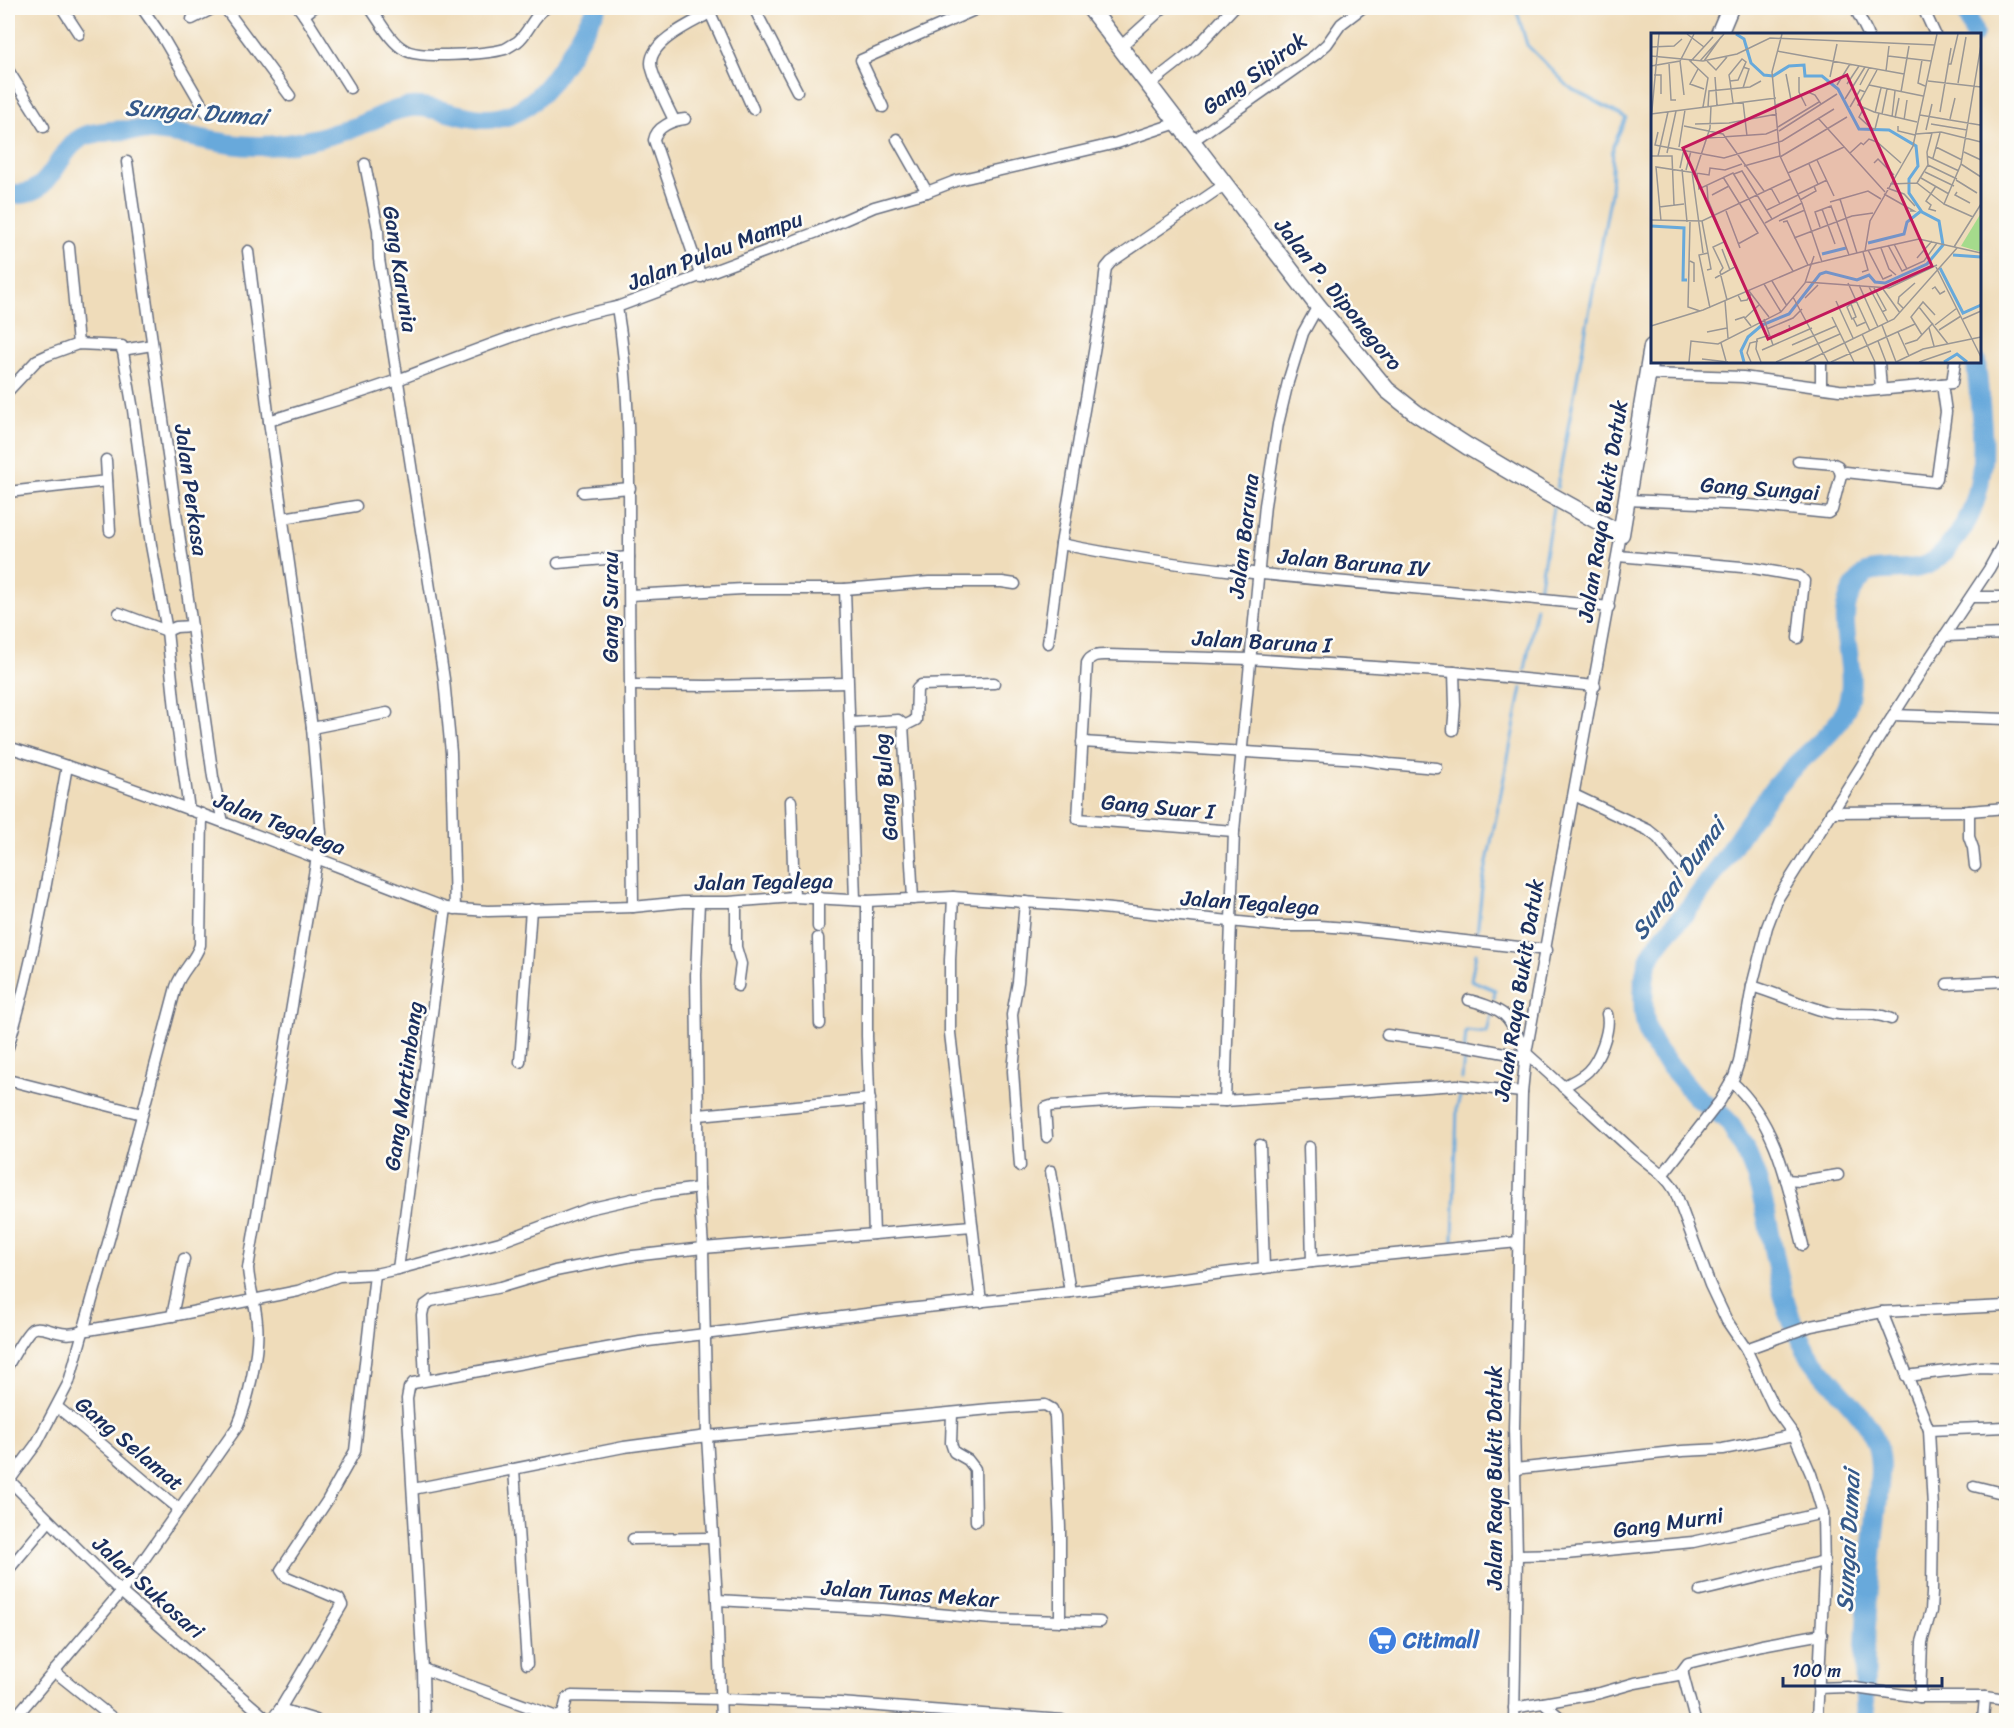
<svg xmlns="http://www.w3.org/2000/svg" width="2014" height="1728" viewBox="0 0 2014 1728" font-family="Sriracha,sans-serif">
	<rect width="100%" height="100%" fill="#fdfcf7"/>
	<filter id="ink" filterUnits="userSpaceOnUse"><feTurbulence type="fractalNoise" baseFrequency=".0167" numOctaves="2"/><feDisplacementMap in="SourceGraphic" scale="12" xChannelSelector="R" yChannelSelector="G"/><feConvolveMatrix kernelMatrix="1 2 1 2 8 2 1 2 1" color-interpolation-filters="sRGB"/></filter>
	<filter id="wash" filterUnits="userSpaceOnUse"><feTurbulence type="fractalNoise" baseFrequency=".008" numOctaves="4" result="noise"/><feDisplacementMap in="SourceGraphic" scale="24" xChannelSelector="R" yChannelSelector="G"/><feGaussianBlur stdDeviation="1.35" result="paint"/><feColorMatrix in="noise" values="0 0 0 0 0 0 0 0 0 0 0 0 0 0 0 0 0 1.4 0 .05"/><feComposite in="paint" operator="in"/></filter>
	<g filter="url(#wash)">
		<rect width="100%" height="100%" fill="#efdcba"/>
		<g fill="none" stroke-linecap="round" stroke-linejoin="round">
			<g stroke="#67a9db" stroke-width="3">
				<polyline points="1516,8 1527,45 1569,87 1626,118 1613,146 1611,193 1557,488"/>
				<polyline points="1539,590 1553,508"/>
				<polyline points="1525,670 1536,607"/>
				<polyline points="1477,934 1482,887 1522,688"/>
				<polyline points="1476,953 1471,980 1495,990 1494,998"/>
				<polyline points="1462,1079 1466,1031 1487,1033 1491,1015"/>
				<polyline points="1453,1241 1457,1107 1460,1097"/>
			</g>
			<g stroke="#67a9db" stroke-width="20">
				<polyline points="1965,8 1974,34"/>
				<path d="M8 194C15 194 23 195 30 192 58 181 60 141 91 134 120 128 148 129 177 134 205 139 233 147 262 146 294 145 326 137 356 127 374 120 391 109 411 107 435 105 459 118 483 119 543 122 570 49 597 8"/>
				<path d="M1866 1720C1863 1674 1865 1624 1870 1578 1872 1554 1874 1530 1877 1506 1879 1485 1883 1464 1876 1443 1863 1407 1824 1381 1805 1348 1768 1285 1777 1210 1742 1144 1738 1138 1734 1130 1730 1124 1722 1113 1709 1107 1699 1099 1691 1092 1685 1083 1678 1075 1670 1065 1659 1056 1653 1044 1642 1025 1642 996 1645 974 1649 947 1672 929 1688 909 1721 868 1746 820 1781 780 1798 760 1821 745 1837 724 1872 677 1826 628 1855 586 1856 585 1864 575 1865 574 1875 568 1907 571 1920 567 1934 564 1942 555 1951 544 1996 492 1981 424 1976 362"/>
			</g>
		</g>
	</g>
	<g filter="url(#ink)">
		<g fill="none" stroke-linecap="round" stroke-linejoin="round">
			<defs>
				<g id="street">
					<polyline points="62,8 79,34"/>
					<polyline points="142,8 163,38 206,112"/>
					<polyline points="225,8 290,96"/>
					<polyline points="299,8 304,15 313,8"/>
					<path d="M370 8C380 21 390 42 405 50 419 59 488 54 505 49 509 47 513 44 517 42 529 33 533 15 546 8"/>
					<polyline points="708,8 753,109"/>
					<polyline points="754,8 797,91"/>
					<polyline points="1855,8 1868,34"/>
					<polyline points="1923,8 1935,34"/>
					<polyline points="304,15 350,88"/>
					<polyline points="192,19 214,8"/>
					<polyline points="1119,48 1163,8"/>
					<polyline points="8,70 44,127"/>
					<polyline points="1149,85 1195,49 1233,8"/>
					<polyline points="883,107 861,60 979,8"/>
					<path d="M685 119C673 120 656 127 654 140L701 277"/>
					<path d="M674 120C668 108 651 74 651 63 651 41 692 23 710 13"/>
					<polyline points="897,139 927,192"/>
					<polyline points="1191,142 1315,55 1327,44 1341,24 1362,8"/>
					<polyline points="127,162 213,777 223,822"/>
					<polyline points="365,164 378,230 379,259 444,679 451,753 455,909"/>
					<polyline points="69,247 78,344"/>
					<path d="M617 307C631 390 629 473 629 557 629 673 632 790 633 907"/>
					<polyline points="122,350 152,345"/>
					<polyline points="1879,362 1881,389"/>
					<polyline points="1647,374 1743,377 1839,390 1867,391 1952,383 1955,362"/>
					<polyline points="1821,387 1821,362"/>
					<polyline points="8,391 37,360 48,355 78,344 122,346 133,410 151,545 167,631 175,709 189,810"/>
					<path d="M269 421C313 407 357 395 400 379 472 352 542 322 617 307L817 232 874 207 927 192 958 180 1117 143 1177 123"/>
					<polyline points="106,460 110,531"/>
					<polyline points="1798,461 1834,464 1838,466 1841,475"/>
					<polyline points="8,492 107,481"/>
					<polyline points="583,492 630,488"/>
					<polyline points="1626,500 1749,505 1828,513 1832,510 1841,475 1846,472 1935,482 1937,478 1946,412 1942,384"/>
					<polyline points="283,518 356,506"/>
					<path d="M1061 544C1241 581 1427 585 1609 607"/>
					<polyline points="1618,556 1753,568 1799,576 1804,581 1798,638"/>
					<polyline points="558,563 629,557"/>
					<polyline points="845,589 855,900"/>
					<polyline points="630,595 743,589 845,589 929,582 1002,582 1015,584"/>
					<polyline points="1972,597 2006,597"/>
					<polyline points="119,613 167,631 176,627 192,626"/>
					<polyline points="1944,636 2006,634"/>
					<polyline points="1048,643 1061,544 1102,305 1105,274 1106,268 1111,262 1224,185"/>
					<polyline points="631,685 707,686 847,683"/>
					<polyline points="1893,715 2006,719"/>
					<polyline points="850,723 898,720 903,724 913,899"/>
					<polyline points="904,726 916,720 917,689 921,685 994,683"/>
					<polyline points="312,728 387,713"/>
					<polyline points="1453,730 1455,705 1454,672"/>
					<polyline points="1082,742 1359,759 1389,764 1437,768"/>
					<path d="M8 747C156 793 301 853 446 908L488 911 633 907 683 902H729L794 897 867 901 953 897 1082 906 1279 926H1319L1348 928 1547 950"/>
					<polyline points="1574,795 1648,830 1658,838 1680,866"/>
					<polyline points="791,801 794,897"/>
					<polyline points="1969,811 1969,837 1973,848 1975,866"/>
					<polyline points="1831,812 1969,811 2006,808"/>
					<path d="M1234 831 1078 819 1087 663C1091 654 1100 655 1108 655L1249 659 1454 672 1595 686"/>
					<polyline points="818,897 818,927"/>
					<polyline points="953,897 950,960 950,1033 981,1302"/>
					<polyline points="867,901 867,1036 874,1234"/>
					<polyline points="699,902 696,975 699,1188 703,1248 707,1436 717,1600 721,1720"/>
					<polyline points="736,902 736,947 741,964 738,986"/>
					<polyline points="818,938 820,1024"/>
					<polyline points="1947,984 2006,981"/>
					<path d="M1752 986C1778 994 1806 1007 1832 1013 1854 1017 1871 1010 1891 1019"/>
					<path d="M1469 1000C1510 1011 1508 1016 1526 1053 1562 1085 1597 1118 1632 1150 1647 1164 1665 1173 1675 1191L1710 1285 1727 1321 1746 1349 1773 1406 1794 1435 1811 1474 1823 1513 1824 1574 1817 1720"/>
					<polyline points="1387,1035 1467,1046 1526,1057"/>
					<path d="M8 1047C36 955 50 860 67 766"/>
					<polyline points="520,1062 531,909"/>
					<polyline points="8,1080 142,1114"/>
					<path d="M1731 1081C1778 1123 1788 1187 1803 1245"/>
					<path d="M1563 1087C1571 1082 1581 1078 1588 1071 1599 1060 1611 1030 1607 1014"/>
					<polyline points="1225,1101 1234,831 1265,505 1278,424 1288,382 1303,333 1318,306"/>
					<polyline points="699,1115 870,1099"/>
					<polyline points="1047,1137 1045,1108 1051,1106 1149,1099 1225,1101 1457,1085 1522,1092"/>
					<polyline points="1260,1145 1264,1268"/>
					<polyline points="1309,1147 1312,1262"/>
					<polyline points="1020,1166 1013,1071 1015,1050 1012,1015 1018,982 1025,902"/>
					<polyline points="1051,1171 1070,1292"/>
					<polyline points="1663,1174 1720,1101 1734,1077 1739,1062 1752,986 1767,927 1778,898 1927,662 1989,569 2006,538"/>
					<polyline points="1786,1180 1800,1181 1838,1175"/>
					<polyline points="398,1269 446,908"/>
					<polyline points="1882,1312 1929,1430 1933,1508 1932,1593 1931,1611 1922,1642 1920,1697"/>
					<polyline points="172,1316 184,1259"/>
					<polyline points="1746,1349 1811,1326 1882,1312 2006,1306"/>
					<path d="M8 1365C13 1357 25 1334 32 1329 43 1323 61 1340 82 1331L172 1316 298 1291 339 1276 375 1274 398 1269 500 1242 588 1209 654 1194 699 1188"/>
					<polyline points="1906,1376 1981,1367 2006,1368"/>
					<polyline points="425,1380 422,1315 424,1306 431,1301 501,1287 555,1271 633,1256 703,1248 972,1226"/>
					<path d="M57 1407C99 1440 137 1476 178 1508"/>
					<polyline points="952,1413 951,1443 954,1452 968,1460 975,1469 976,1521"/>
					<polyline points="1929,1430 2006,1427"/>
					<polyline points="514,1469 527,1664"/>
					<polyline points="1515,1469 1682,1451 1723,1449 1794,1435"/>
					<polyline points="8,1479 121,1592 268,1720"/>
					<path d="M9 1481 37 1443 69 1382 113 1225 176 987C181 971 195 961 200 945L202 814"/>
					<polyline points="1974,1486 2006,1494"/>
					<polyline points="413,1489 624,1447 707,1436 990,1409 1045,1405 1052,1409 1055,1416 1060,1528 1060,1621"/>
					<polyline points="633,1539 712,1538"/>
					<polyline points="1517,1555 1565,1554 1693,1542 1823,1513"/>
					<polyline points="8,1570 49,1521"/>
					<polyline points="1700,1591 1824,1561"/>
					<polyline points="717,1600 883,1609 993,1619 1100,1622"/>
					<polyline points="423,1669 557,1717 563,1714 567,1698 572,1696 721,1699 840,1703 1062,1720"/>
					<polyline points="54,1671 115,1720"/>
					<polyline points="1818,1688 1847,1687 1920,1697 1985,1697 2006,1700"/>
					<polyline points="1543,1703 1563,1720"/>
					<polyline points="1514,1708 1600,1693 1635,1683 1683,1674"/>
					<polyline points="280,1709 316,1720"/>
					<path d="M13 1720 121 1592 237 1427C248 1403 260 1348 257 1323 256 1304 249 1287 248 1268L321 833 312 728 269 421 248 251"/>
					<polyline points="271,1720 280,1709 342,1605 339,1599 285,1576 281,1570 327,1501 355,1451 375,1274"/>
					<polyline points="424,1720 423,1669 407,1399 409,1388 413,1383 640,1342 898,1310 1070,1292 1312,1262 1518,1242"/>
					<polyline points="1514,1720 1517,1555 1514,1428 1522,1092 1526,1053 1621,534"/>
					<polyline points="1695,1720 1682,1671 1688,1663 1762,1645 1822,1634"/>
					<polyline points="1983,1720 1985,1697"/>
				</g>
				<g id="primary">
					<polyline points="1090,8 1318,306 1387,390 1416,413 1467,446 1538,488 1621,534 1652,347"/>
					<polyline points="1719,34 1730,8"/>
				</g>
			</defs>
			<use href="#street" stroke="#656c7e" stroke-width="13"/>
			<use href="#primary" stroke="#656c7e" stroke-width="19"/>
			<use href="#street" stroke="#fff" stroke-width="10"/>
			<use href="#primary" stroke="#fff" stroke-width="16"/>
		</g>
	</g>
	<defs>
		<symbol id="supermarket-disc" viewBox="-11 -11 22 22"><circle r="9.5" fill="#3f7fe0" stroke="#fdfcf7"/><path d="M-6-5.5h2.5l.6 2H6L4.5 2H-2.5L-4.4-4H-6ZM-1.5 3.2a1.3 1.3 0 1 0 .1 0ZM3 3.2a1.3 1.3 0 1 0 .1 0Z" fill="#fff"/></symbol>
	</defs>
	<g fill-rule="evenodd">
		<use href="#supermarket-disc" x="1366" y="1624" width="33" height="33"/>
	</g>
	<g text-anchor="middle" stroke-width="5" stroke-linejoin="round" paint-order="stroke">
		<g font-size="22" fill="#1b2f5e" stroke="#fdfcf7">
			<text transform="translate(1254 73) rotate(-36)" y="8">Gang Sipirok</text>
			<text transform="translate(715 250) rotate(-21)" y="8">Jalan Pulau Mampu</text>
			<text transform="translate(401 269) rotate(81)" y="8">Gang Karunia</text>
			<text transform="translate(1339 294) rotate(51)" y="8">Jalan P. Diponegoro</text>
			<text transform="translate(1760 488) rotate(4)" y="8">Gang Sungai</text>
			<text transform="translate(192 490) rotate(82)" y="8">Jalan Perkasa</text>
			<text transform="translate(1602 511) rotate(-81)" y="8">Jalan Raya Bukit Datuk</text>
			<text transform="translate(1243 536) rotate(-83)" y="8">Jalan Baruna</text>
			<text transform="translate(1354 562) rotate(5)" y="8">Jalan Baruna IV</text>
			<text transform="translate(610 607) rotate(-90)" y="8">Gang Surau</text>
			<text transform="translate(1262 641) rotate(3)" y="8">Jalan Baruna I</text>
			<text transform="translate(885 787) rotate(-95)" y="8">Gang Bulog</text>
			<text transform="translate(1158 806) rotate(5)" y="8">Gang Suar I</text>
			<text transform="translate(280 823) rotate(21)" y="8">Jalan Tegalega</text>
			<text transform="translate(764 881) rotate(-1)" y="8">Jalan Tegalega</text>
			<text transform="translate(1250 902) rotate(4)" y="8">Jalan Tegalega</text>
			<text transform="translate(1518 990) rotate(-81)" y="8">Jalan Raya Bukit Datuk</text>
			<text transform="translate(403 1086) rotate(-82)" y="8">Gang Martimbang</text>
			<text transform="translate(130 1443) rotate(40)" y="8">Gang Selamat</text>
			<text transform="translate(1494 1478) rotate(-90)" y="8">Jalan Raya Bukit Datuk</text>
			<text transform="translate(1668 1522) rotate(-8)" y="8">Gang Murni</text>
			<text transform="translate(149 1587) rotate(42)" y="8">Jalan Sukosari</text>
			<text transform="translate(910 1593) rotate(4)" y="8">Jalan Tunas Mekar</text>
		</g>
		<g font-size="22" font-weight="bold" fill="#366cbe" stroke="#fdfcf7" text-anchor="start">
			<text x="1403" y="1648">Citimall</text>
		</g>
		<g font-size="24" font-style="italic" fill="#365a8a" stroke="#fdfcf7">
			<text transform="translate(196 112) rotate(4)" y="8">Sungai Dumai</text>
			<text transform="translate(1678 879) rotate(-54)" y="8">Sungai Dumai</text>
			<text transform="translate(1848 1541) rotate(-87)" y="8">Sungai Dumai</text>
		</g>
	</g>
	<g transform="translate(1651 33)">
		<rect width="330" height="330" fill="#efdcba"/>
		<path d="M330 180V219L310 213Z" fill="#a5db8c"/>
		<path fill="none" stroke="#67a9db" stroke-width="3" d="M85 1 93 6 100 30 113 42 122 43 138 33 153 32 154 43H171L187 56 208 96 238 97 265 113 267 133 258 146V160L271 179 288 188 292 212 276 231 234 250 224 249 218 242 206 247 175 239 169 241 138 281 111 292 97 304 90 318 93 329M0 193 33 195 32 247H36M217 210 253 201 256 189 270 178M171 221 195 215M302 222 330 224M289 235 312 280 330 272M293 329 306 321 316 329"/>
		<path fill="none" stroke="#9a9795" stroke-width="1.5" d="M36 1 53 14M131 1 121 39 129 123 151 170 171 229M286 1 262 113 219 188 214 218 268 206 330 220M0 14 23 13 31 6M126 18 253 41M0 23 52 28 86 21 119 5 284 12M237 23 280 28M38 27 57 45 52 74M271 27 267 50 274 53M29 28 33 62M40 28 62 4M49 28 73 1M53 28 70 4M56 28 65 37 76 24M18 30 20 67H25M297 31H300L307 1M0 33 29 28 43 1M92 34 98 36 92 55M47 36 39 51 53 56M226 37 207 72 223 79 266 89M235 38 238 13M135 41 140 67M3 42H10V61M64 44 66 72M148 44V59L155 73M179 44 186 11M79 48 87 47 95 29 91 26 78 42 79 48 82 70M277 48 330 54M307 50 315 4M196 51 208 33M186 52 199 31M209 52 218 35M218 52 272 63M250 59 258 13M194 66 214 34M92 69 96 103M125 72 157 59 164 62 170 71M57 74 58 58 99 54 110 48M199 74 209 57 214 59M213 75 208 84 220 95 224 96 228 80M289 79 300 15M224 80 230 55M0 81 125 65M231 81 236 56M269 82 329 92M241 84 244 58M167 85 234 159M244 85 248 65M299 86 304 65M253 87 256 67M0 88 8 1M44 91 78 90 126 81M280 91 316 97M33 93 72 101 113 158M247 93V98L264 102M127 94 168 69M275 97 281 71M128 98 186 61M7 99 4 112 9 113M265 101 290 99 330 109M56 105 115 101 127 96M213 111 218 106 226 109 250 130M9 113 73 125 131 108 183 76M28 114 34 77M285 114 311 127M313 119 330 127M16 120 25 78M199 120 210 110 213 112M0 123H21L23 172M7 123 17 79M276 123 308 138M129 124 196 84M282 125 289 100M166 127 183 163M223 130 227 126 243 142M158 131 167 151M310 131 330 144M277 132 306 146M93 133 129 123M29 135 33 116M31 136 36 189M35 137 40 118M41 139 52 220M274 139 303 153M44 140 59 95 60 73M137 140 193 114M46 141 48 156 82 140 142 238M83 141 91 138 121 186M72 144 107 200 87 211M270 145 298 161M305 147 326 160M266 150 277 132 276 119 281 100M239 151 266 150 293 171M56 153 57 167 84 234 64 245M285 153 275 168 280 172 278 176 285 178M120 155 129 171M236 155 253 161 264 173M306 159 304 162 319 170M147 161 176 147M233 161 263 178H259M61 162 78 153M189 166 206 220M149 167 165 158 163 153M179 169 217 158 230 166M8 174 33 171M171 176 184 211M116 177 147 162M75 178 89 215M322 184 293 171 310 131 330 12M0 187 51 188 140 146M10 188 5 134 58 142 59 135 74 137 91 131M51 188 60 236 56 237M128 188 154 177M39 189 37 274 49 278M132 189 136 188 157 232M114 190 151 170M169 194 164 179 180 173 198 222M143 205 201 183 222 180M75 208 62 214 72 235 69 239 76 267M243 211 256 236M237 212 251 238 273 228 286 210M303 214 330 171M230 215 238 236 245 242M71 216 79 237M217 217 232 246 241 242M57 220 48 222 59 275M266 225 281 208M39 228 43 230V249M285 234 330 324M211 239 217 237 212 219M121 248 136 273M155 249 238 255 286 232M197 250 219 298M113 251 130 279M208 252 227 294M218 254 237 289M223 255 235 277 231 279M232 256 249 280M281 256 284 254 289 261 294 258M98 258 118 284M87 262 90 268 96 267 100 261M142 264 177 329M154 265 167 252M74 268 77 305M185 268 202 305M200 271 205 284 201 286 196 274 201 270 205 269M268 274 297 311M252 275 247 270 248 264 264 250M181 284 203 329M94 285 108 272M202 285 206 293 215 289M113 286 122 312M312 286 330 278M84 287 93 284 100 293M231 292 245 329M284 292 306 275M0 293 52 277 157 232 214 218M278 295 283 313M116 296 142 285 151 276M288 297 310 283M56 299 76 295M247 299 258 323M211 301 224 329M271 302 260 284 272 269 284 282M120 304 139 296 138 292M227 308 235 329M70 310 75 328M254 311 266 307 282 290M141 312 185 293M111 317 161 295M51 326 77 329M38 329 40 308 67 311 130 279 154 250 163 223M100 329 96 320 99 310 107 308M110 329 105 316 106 306 119 302M125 329 189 301M154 329 243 286 306 215M180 329 264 291M245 329 272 316 330 304M268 329 300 318"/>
		<path fill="#c2185b" fill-opacity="0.15" stroke="#c2185b" stroke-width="3" d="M196 42 281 233 117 306 32 115Z"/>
		<rect width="330" height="330" fill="none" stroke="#1b2f5e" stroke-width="3"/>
	</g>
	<rect width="2014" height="1728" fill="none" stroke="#fdfcf7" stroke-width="30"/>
	<path d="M1783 1677v9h159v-9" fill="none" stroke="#1b2f5e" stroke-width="3"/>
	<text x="1792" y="1677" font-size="18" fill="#1b2f5e" stroke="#fdfcf7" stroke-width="4.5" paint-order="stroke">100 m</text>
</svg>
